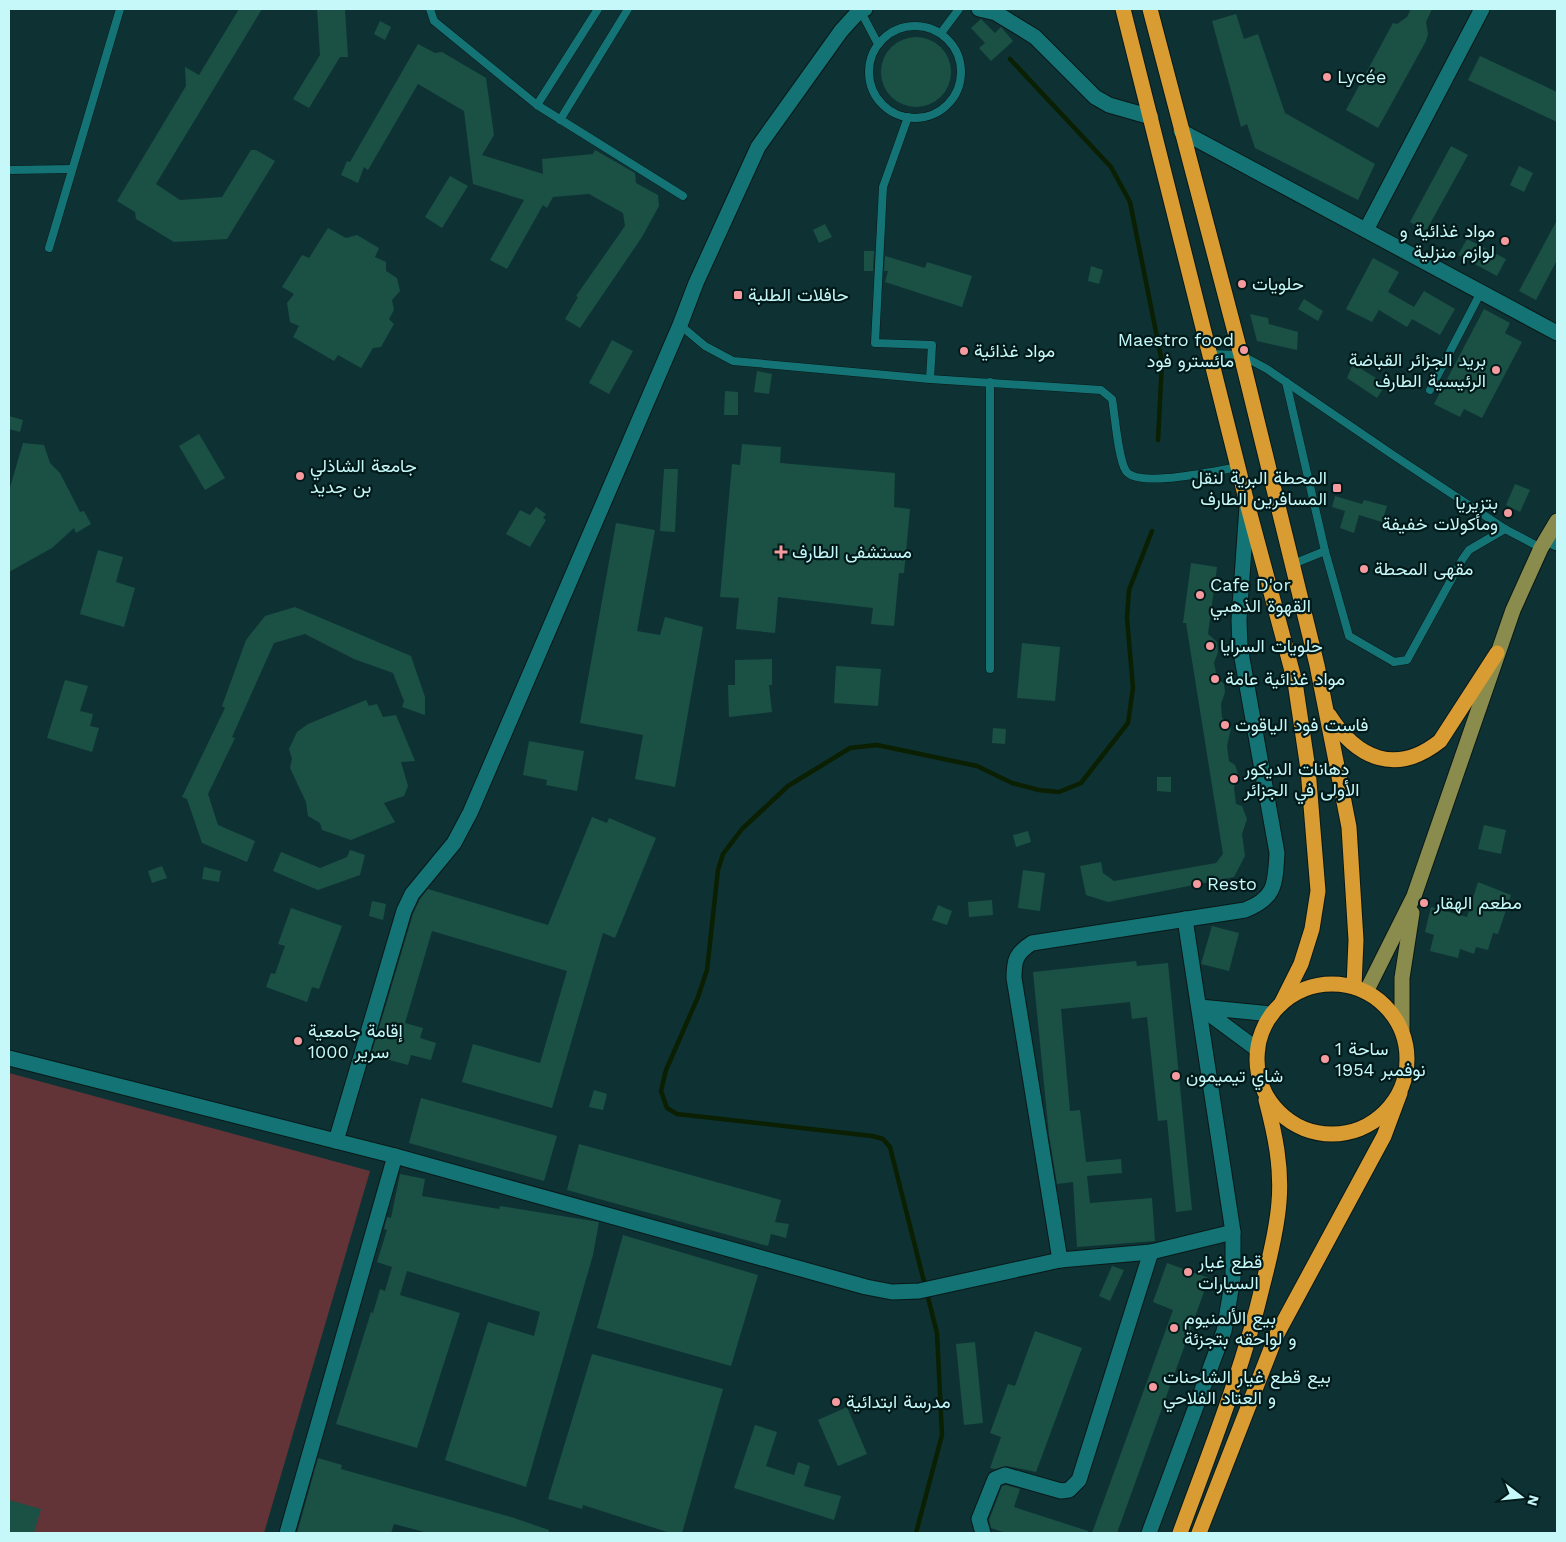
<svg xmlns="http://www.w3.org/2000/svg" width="1566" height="1542" viewBox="0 0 1566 1542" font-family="'Work Sans',Vazirmatn,sans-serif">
	<rect width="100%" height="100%" fill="#0e3233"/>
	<polygon fill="#633437" points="9,1073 370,1171 264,1533 9,1533"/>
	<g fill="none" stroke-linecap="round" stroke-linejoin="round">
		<g stroke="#0b1f02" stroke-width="4.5">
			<polyline points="1010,59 1111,167 1130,202 1162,362 1158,440"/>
			<polyline points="916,1533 942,1435 937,1333 890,1147 883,1139 872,1136 677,1114 667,1108 661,1091 666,1070 698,997 707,970 718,870 723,854 742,829 788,786 850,748 877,745 977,766 1012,783 1039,790 1059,792 1081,783 1128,723 1133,688 1127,618 1129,590 1152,531"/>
		</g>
	</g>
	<g fill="#1b5045">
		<polygon points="239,9 262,9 156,184 180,200 222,197 251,150 256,150 275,161 227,239 174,242 136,219 135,212 117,201 186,86 185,67 199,75"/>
		<polygon points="317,9 345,9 348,57 340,57 309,108 293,99 320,55"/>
		<polygon points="1411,9 1432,9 1426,22 1428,34 1426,41 1378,128 1346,110 1393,23 1397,24 1407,17"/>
		<polygon points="1236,14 1244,39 1258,34 1285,113 1375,164 1358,200 1255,148 1247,124 1241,127 1212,21"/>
		<polygon points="981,19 995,33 1001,27 1013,41 991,61 979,48 985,43 971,28"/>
		<polygon points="380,21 391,27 385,40 374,34"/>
		<circle cx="916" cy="72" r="35"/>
		<polygon points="418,44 435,53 442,52 486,78 494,135 482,155 543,174 542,159 593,154 595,150 635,173 636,183 658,195 659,206 642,237 580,328 565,319 578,297 576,296 625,226 623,213 589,194 553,197 547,208 543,205 507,269 490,260 524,200 473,184 464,111 418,84 368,170 364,167 358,183 341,175 347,161 350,162"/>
		<polygon points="1480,56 1557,92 1557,122 1468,80"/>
		<polygon points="1451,146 1468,155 1426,231 1410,222"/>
		<polygon points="1519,166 1533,173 1524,192 1510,185"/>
		<polygon points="450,176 468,186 442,228 425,217"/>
		<polygon points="1557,220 1557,260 1536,300 1519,291"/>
		<polygon points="825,224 832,237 819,243 813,230"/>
		<polygon points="328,228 346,238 357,235 379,248 375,257 386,262 386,271 397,278 400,291 392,300 394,310 389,319 394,324 381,347 373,348 361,368 338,355 334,361 293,337 299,326 290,322 287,303 294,294 282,287 302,255 309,258"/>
		<polygon points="1467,239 1506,259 1497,276 1458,255"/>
		<polygon points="864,251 874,251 873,271 864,271"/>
		<polygon points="885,256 925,268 927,262 972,276 962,307 885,282 888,271 884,271"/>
		<polygon points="1373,258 1399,272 1388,292 1414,307 1424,291 1455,309 1440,335 1412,319 1407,327 1379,310 1372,322 1346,309"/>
		<polygon points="1091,266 1103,270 1099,284 1088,281"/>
		<polygon points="1304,299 1323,311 1318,321 1298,309"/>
		<polygon points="1484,309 1510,323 1505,333 1522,342 1482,418 1464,409 1460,417 1434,404"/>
		<polygon points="1250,314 1268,318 1269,324 1298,332 1297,350 1257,341"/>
		<polygon points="612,340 633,351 609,394 589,383"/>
		<polygon points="1353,364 1386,384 1377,398 1347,378"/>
		<polygon points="757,371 772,374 769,394 754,392"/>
		<polygon points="725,391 738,392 738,415 724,415"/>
		<polygon points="9,416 23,420 20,432 9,429"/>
		<polygon points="199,434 225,478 205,490 179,446"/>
		<polygon points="23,443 44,445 50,463 60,473 80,512 84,511 91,524 76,533 74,528 52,548 9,572 9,491"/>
		<polygon points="742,444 781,447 780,463 895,473 894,507 910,509 904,573 899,573 894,626 871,624 873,608 778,597 775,633 736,629 739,598 720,597 732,464 740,465"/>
		<polygon points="664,469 678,469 675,532 660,531"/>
		<polygon points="1515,484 1530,490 1520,512 1506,505"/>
		<polygon points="1335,496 1362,504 1364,500 1387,506 1382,522 1359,515 1354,533 1340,528 1345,511 1332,507"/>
		<polygon points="536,507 546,514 543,518 546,520 530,547 506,534 520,510 530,515"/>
		<polygon points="616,523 655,530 637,631 660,635 665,617 703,627 675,787 635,779 643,735 580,723"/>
		<polygon points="98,550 123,557 116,582 135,588 124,627 80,614"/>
		<polygon points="1191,563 1217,567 1208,634 1217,642 1218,652 1214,663 1217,677 1224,684 1225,692 1221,704 1222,718 1229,721 1231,728 1227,746 1229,761 1235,765 1238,774 1234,788 1236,804 1242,806 1247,819 1242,834 1245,856 1234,877 1108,902 1086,895 1080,866 1101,862 1103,873 1114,881 1216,863 1223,854 1186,623 1183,623"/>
		<polygon points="295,607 411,656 425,697 425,715 402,707 404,701 393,673 354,659 305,634 274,643 232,737 235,738 208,794 218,825 255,841 247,862 202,843 187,799 182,797 225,708 222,706 246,640 265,616"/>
		<polygon points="1022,643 1060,647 1055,701 1017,698"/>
		<polygon points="772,659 772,685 769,685 772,712 729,717 728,685 735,685 735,660"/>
		<polygon points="836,666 881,669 878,706 834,703"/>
		<polygon points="65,680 88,686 80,711 93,714 90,726 99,728 92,752 47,738"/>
		<polygon points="366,700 369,706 377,704 383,717 396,715 415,761 401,762 408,786 404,796 384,803 395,822 351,840 322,830 320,823 308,816 306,802 290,768 292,759 289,749 297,732 308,724"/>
		<polygon points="993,728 1006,729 1005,744 992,743"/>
		<polygon points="529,741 584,751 577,791 546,785 547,780 523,775"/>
		<polygon points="1157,777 1171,777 1171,792 1157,791"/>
		<polygon points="592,817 607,823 609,818 656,838 615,938 603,933 552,1108 462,1082 473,1044 540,1063 567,971 432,931 405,1023 423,1028 420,1038 436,1043 431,1060 411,1055 408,1065 371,1055 413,914 420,899 428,889 548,925"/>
		<polygon points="1484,825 1506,830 1501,854 1478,849"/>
		<polygon points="1028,831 1031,842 1016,847 1013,835"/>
		<polygon points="350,850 365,855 360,875 318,890 273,871 281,852 320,868 347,857"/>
		<polygon points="162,866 167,878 152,883 148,871"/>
		<polygon points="204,867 221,871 219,882 202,879"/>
		<polygon points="1023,870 1045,873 1040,911 1018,908"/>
		<polygon points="1478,882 1511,895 1498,934 1493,933 1488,950 1476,947 1474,954 1460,949 1458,958 1430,951 1434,935 1425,932 1431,907 1467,917"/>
		<polygon points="992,900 993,915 969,917 968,902"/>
		<polygon points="372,901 386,904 383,920 369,916"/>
		<polygon points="938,905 952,911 947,925 932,920"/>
		<polygon points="291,908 342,926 319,989 312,987 307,1002 266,987 271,973 275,974 285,946 278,944"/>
		<polygon points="1212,926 1239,933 1229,971 1201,964"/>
		<polygon points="1136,961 1137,966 1168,963 1192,1210 1176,1212 1167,1120 1158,1121 1147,1017 1132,1019 1130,1002 1061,1009 1070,1111 1080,1110 1086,1162 1121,1159 1122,1173 1087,1176 1090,1203 1152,1198 1155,1241 1077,1247 1073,1182 1057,1184 1049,1135 1033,972"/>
		<polygon points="594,1090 607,1094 603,1110 589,1107"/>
		<polygon points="421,1098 557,1136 544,1181 409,1143"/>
		<polygon points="579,1144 781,1200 775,1222 789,1224 786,1238 771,1234 768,1246 567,1190"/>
		<polygon points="400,1174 425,1179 422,1196 499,1209 500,1206 599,1222 593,1255 526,1487 445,1460 488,1322 534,1336 540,1312 407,1271 400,1295 460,1313 417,1448 336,1424 371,1312 373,1313 380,1289 385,1291 392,1267 377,1262 387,1230 384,1229 387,1217 391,1218"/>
		<polygon points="623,1235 758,1275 731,1366 597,1328"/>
		<polygon points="1167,1263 1209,1278 1117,1533 1092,1533 1173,1310 1153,1302"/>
		<polygon points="1112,1266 1124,1270 1110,1301 1099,1296"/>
		<polygon points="1035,1331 1082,1348 1036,1472 1007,1466 995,1469 990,1468 1001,1437 990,1433 1008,1384 1015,1386"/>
		<polygon points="975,1342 983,1423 964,1425 956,1344"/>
		<polygon points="592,1354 723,1389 682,1533 670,1533 583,1505 582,1509 548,1499"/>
		<polygon points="847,1407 867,1454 838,1466 818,1420"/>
		<polygon points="755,1425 777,1432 766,1466 794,1475 798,1462 810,1466 804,1486 841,1496 834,1520 734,1488"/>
		<polygon points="318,1458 342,1465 341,1469 514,1518 549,1530 549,1533 428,1533 394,1524 391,1533 297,1533"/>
		<polygon points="1006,1485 1020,1489 1014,1507 1088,1531 1088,1533 1006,1533 991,1528 989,1520 1002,1486"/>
		<polygon points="9,1500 41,1509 34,1533 9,1533"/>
	</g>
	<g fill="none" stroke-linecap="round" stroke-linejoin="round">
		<defs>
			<g id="lane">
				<polyline points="430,9 434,21 537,105 683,196"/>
				<polyline points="860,10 878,44"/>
				<circle cx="915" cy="72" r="46"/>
				<polyline points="941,33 959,9"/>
				<polyline points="537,105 598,9"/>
				<polyline points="908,117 883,187 875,343 932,345 930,379"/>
				<polyline points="560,120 628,9"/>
				<polyline points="9,170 72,169"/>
				<polyline points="49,248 120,9"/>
				<path d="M680 325 705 346 733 361 930 379 1101 390 1112 399C1115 415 1118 459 1126 471 1138 489 1218 470 1239 467"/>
				<polyline points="1211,354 1241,355 1267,369 1393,455 1505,529 1541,548"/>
				<polyline points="990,382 990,669"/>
				<polyline points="1286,382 1325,551 1349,636 1394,662 1407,660 1462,560 1469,550 1505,529"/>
				<polyline points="1430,390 1481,292"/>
				<polyline points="1293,564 1325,551"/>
			</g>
			<g id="street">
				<polyline points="979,9 996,13 1035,37 1095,97 1109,105 1151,117"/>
				<polyline points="1181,131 1557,333"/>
				<polyline points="1366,230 1482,9"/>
				<polyline points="1547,538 1557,543"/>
				<polyline points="1258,1050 1200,1007 1272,1014"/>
				<polyline points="9,1058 395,1156"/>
				<polyline points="336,1141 404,911 412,894 454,843 470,813 680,325 696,283 758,147 841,31 860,10 865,9"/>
				<path d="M1060 1260 1014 978C1014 960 1016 953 1032 943L1245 910C1276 898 1275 884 1277 853L1240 647 1239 620 1247 506"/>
				<polyline points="287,1533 395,1156 866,1287 892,1292 919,1291 1060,1260 1151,1252 1233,1232"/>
				<polyline points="983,1533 979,1519 995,1479 1005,1475 1061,1491 1069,1490 1079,1480 1151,1252"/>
				<polyline points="1149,1533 1224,1331 1233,1278 1233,1232 1185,919"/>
			</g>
			<g id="primary">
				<polyline points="1366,992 1414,896 1513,610 1541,548 1557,521"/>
				<polyline points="1402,1030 1402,978 1412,913"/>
			</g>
			<g id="highway">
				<polyline points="1123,9 1247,503 1295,682 1308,769 1318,891 1312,929 1301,964 1281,1004"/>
				<polyline points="1150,9 1241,355 1317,665 1349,827 1356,940 1354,987"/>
				<path d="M1329 715C1357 759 1396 776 1440 741L1497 653"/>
				<circle cx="1332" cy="1059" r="75"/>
				<path d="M1180 1533C1210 1451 1243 1369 1263 1284 1270 1257 1277 1229 1279 1202 1282 1167 1275 1134 1266 1100"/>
				<polyline points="1199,1533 1276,1336 1384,1136 1400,1093"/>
			</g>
		</defs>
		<use href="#lane" stroke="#091818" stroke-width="9"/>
		<use href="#street" stroke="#091818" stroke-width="17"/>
		<use href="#primary" stroke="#091818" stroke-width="17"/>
		<use href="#highway" stroke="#091818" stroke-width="17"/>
		<use href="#lane" stroke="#137375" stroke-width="8"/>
		<use href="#street" stroke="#137375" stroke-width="15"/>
		<use href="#primary" stroke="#898c4d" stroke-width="15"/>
		<use href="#highway" stroke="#d89c32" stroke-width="15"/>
	</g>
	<g fill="#f59b9f" stroke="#021919" stroke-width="2">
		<circle cx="1327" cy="77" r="5"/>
		<circle cx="1505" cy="241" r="5"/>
		<circle cx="1242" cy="284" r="5"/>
		<rect x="733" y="290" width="10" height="10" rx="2.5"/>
		<circle cx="1244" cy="350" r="5"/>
		<circle cx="964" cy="351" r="5"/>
		<circle cx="1496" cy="370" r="5"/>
		<circle cx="300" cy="476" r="5"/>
		<rect x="1332" y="483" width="10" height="10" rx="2.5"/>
		<circle cx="1508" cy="513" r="5"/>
		<path d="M778.5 544.5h5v5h5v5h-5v5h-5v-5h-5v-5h5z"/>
		<circle cx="1364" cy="569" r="5"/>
		<circle cx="1200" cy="595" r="5"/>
		<circle cx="1210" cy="646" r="5"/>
		<circle cx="1215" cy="679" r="5"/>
		<circle cx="1225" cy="725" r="5"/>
		<circle cx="1234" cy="779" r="5"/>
		<circle cx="1197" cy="884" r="5"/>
		<circle cx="1424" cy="903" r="5"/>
		<circle cx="298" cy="1041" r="5"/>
		<circle cx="1325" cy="1059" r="5"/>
		<circle cx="1176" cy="1076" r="5"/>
		<circle cx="1188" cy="1272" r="5"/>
		<circle cx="1174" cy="1328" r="5"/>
		<circle cx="1153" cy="1387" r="5"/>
		<circle cx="836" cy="1402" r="5"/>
	</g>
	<g text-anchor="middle" stroke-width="4.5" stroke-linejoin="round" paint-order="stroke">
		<g font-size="18" fill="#c6f8f9" stroke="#021919" text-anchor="start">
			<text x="1337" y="83">Lycée</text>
			<text x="1495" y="237" text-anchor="end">مواد غذائية و<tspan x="1495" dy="21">لوازم منزلية</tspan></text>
			<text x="1252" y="290">حلويات</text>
			<text x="748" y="301">حافلات الطلبة</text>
			<text x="1234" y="346" text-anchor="end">Maestro food<tspan x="1234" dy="21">مائسترو فود</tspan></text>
			<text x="974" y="357">مواد غذائية</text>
			<text x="1486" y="366" text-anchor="end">بريد الجزائر القباضة<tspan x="1486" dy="21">الرئيسية الطارف</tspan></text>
			<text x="310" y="472">جامعة الشاذلي<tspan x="310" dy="21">بن جديد</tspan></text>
			<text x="1327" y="484" text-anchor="end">المحطة البرية لنقل<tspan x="1327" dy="21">المسافرين الطارف</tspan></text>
			<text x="1498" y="509" text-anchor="end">بتزيريا<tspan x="1498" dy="21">ومأكولات خفيفة</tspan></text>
			<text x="792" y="558">مستشفى الطارف</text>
			<text x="1374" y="575">مقهى المحطة</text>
			<text x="1210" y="591">Cafe D'or<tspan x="1210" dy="21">القهوة الذهبي</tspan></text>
			<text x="1220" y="652">حلويات السرايا</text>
			<text x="1225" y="685">مواد غذائية عامة</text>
			<text x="1235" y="731">فاست فود الياقوت</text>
			<text x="1244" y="775">دهانات الديكور<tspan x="1244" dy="21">الأولى في الجزائر</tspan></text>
			<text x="1207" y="890">Resto</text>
			<text x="1434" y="909">مطعم الهقار</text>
			<text x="308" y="1037">إقامة جامعية<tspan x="308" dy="21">1000 سرير</tspan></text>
			<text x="1335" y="1055">ساحة 1<tspan x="1335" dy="21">نوفمبر 1954</tspan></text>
			<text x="1186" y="1082">شاي تيميمون</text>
			<text x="1198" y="1268">قطع غيار<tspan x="1198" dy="21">السيارات</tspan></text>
			<text x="1184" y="1324">بيع الألمنيوم<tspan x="1184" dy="21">و لواحقه بتجزئة</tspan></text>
			<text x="1163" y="1383">بيع قطع غيار الشاحنات<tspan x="1163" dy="21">و العتاد الفلاحي</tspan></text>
			<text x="846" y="1408">مدرسة ابتدائية</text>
		</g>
	</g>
	<rect width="1566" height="1542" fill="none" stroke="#c6f8f9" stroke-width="20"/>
	<g transform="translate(1521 1497) rotate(106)" stroke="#021919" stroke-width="4" paint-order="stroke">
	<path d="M0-4L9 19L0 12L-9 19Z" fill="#c6f8f9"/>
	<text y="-8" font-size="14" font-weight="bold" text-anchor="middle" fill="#c6f8f9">N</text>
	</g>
</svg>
